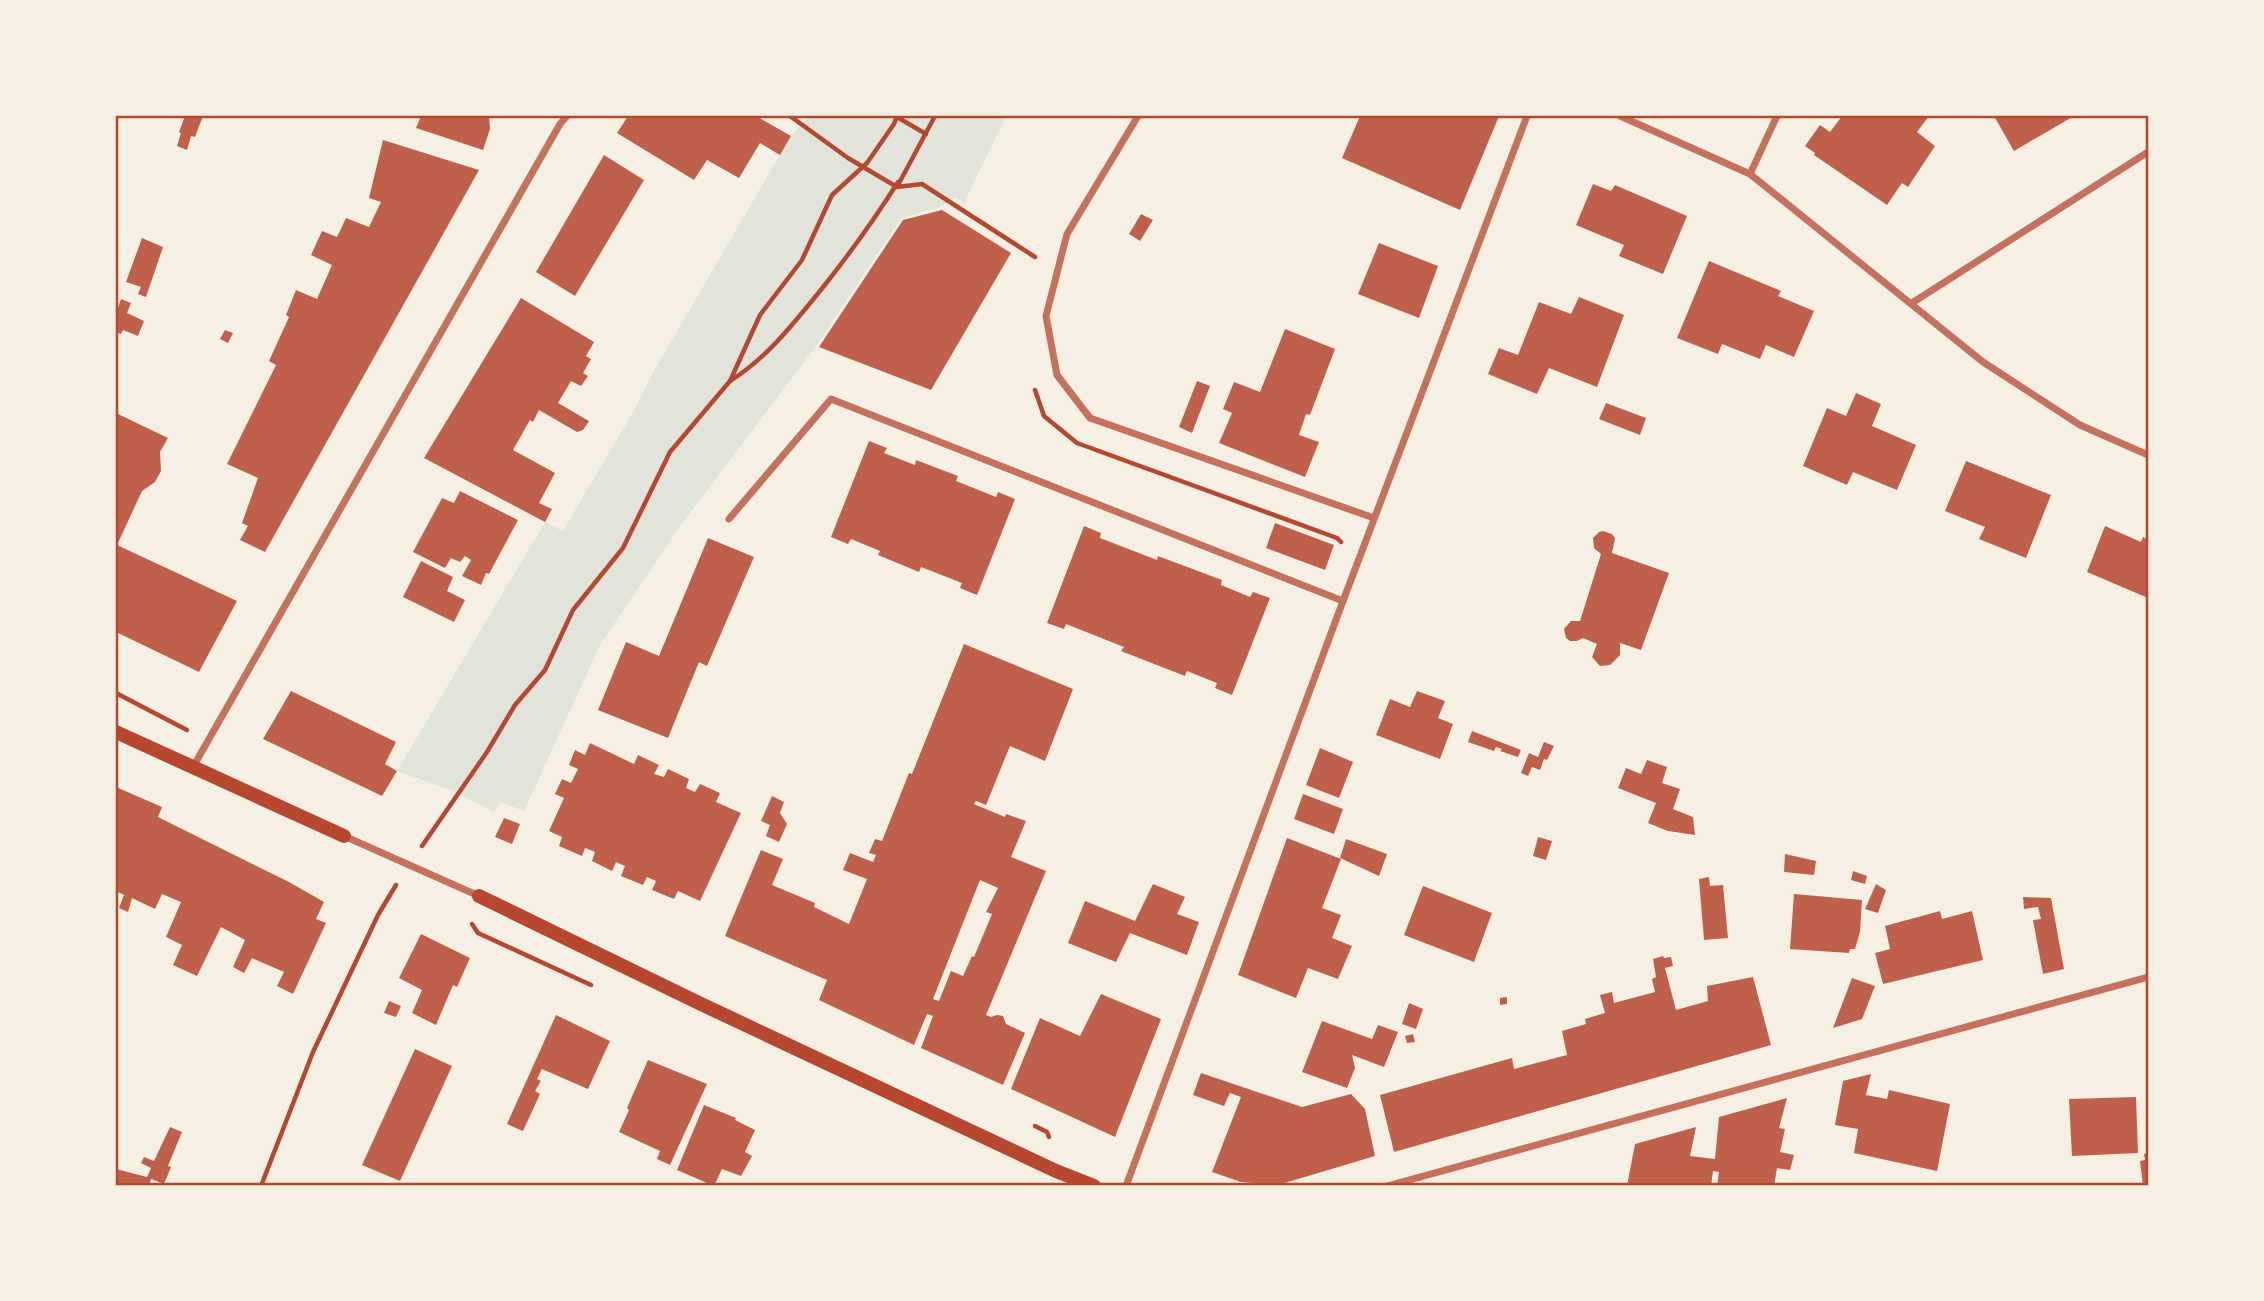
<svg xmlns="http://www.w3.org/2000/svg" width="2264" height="1301" viewBox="0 0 2264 1301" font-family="'Noto Serif',serif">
	<rect width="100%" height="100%" fill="#f6efe4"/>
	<polygon fill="#e2e4dc" points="809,116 1006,116 964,203 955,197 940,207 901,218 814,349 680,526 600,645 524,811 500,802 494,812 451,790 397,771 545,522 563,531 637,405 651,376 791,136"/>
	<g fill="#bf614a" fill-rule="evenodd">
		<polygon points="185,116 203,116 195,137 191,136 187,150 177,146 181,133 179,132"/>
		<polygon points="421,116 489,116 490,129 483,150 416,128"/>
		<polygon points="628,116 707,116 711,118 712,116 756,116 791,136 780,155 760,143 739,178 707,160 694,180 617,133"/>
		<polygon points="1360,116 1499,116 1460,210 1342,158"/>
		<polygon points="1842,116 1929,116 1917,132 1935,146 1908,187 1902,183 1887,205 1814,155 1815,153 1805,146 1820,125 1830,132"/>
		<polygon points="1994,116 2074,116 2014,151"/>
		<polygon points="383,140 479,170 265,552 240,540 248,526 242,523 258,478 227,464 276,365 269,361 289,317 286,315 296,290 317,299 332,265 311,255 322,231 337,237 346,218 369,227 381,202 369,198"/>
		<polygon points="604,155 644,180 575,296 536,272"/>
		<polygon points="1593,184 1611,191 1615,185 1687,216 1663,274 1619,256 1624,245 1576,225"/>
		<polygon points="942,210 1011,253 931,390 819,347 903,220"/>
		<polygon points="1141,214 1153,220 1140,241 1129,234"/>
		<polygon points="142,238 163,247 146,297 138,294 141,287 126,282"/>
		<polygon points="1379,243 1438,266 1419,318 1358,294"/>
		<polygon points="1709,261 1781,291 1778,296 1814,311 1794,357 1766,345 1760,359 1722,344 1718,354 1677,338"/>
		<polygon points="1579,297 1624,315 1597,387 1549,368 1537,394 1488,374 1499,348 1518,355 1539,302 1571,314"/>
		<polygon points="521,298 594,342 586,356 591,359 583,373 588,376 581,386 571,381 558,403 589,421 583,430 577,432 539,410 533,422 530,420 513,450 555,473 539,503 552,509 545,522 424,458"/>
		<polygon points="121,299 131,303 127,313 144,321 138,336 123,330 121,334 116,332 116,314"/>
		<polygon points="1285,329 1335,349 1310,415 1306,414 1299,435 1319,442 1305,477 1219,443 1232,413 1223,409 1234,382 1260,392"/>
		<polygon points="225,330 233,333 228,343 220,339"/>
		<polygon points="1197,381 1210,386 1192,433 1179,427"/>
		<polygon points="1856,393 1881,404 1872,426 1916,445 1897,490 1853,472 1847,485 1803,466 1827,408 1846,416"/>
		<polygon points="1606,403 1646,418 1640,435 1599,419"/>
		<polygon points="116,413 168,438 160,452 161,471 155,482 142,491 117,545 237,601 199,672 116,632"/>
		<polygon points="869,441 887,448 884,453 915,465 916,460 958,476 956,481 996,497 998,492 1015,499 977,595 960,588 962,583 921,567 919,572 878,555 880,551 851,539 848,544 831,537"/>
		<polygon points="1966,461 2051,495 2026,558 1979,539 1985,527 1945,511"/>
		<polygon points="460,491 518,520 489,574 486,573 481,585 462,576 471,560 465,556 460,562 451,558 445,568 413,552 442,498 454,503"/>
		<polygon points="1275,523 1334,545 1325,570 1266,548"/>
		<polygon points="1084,526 1101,533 1100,538 1157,560 1158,556 1222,580 1221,585 1250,597 1253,592 1270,598 1232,695 1215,688 1217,683 1187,671 1185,676 1121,651 1124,647 1066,624 1064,629 1047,623"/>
		<polygon points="2105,526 2141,542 2143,537 2148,540 2148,598 2087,572"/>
		<polygon points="1603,531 1612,534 1615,538 1612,553 1669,573 1641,650 1620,643 1620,655 1610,665 1600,666 1592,657 1597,644 1583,638 1577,641 1570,641 1566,638 1564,629 1571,621 1580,621 1601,554 1594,548 1593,538 1599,532"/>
		<polygon points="708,538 754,557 707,666 699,662 668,738 598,710 626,642 659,656"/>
		<polygon points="421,561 453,577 447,591 465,600 454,622 403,597"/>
		<path d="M964 644 1073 689 1045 761 1010 746 986 805 976 801 974 804 1005 817 1006 814 1026 821 1011 857 1046 871 986 1015 991 1017 997 1015 1003 1016 1006 1024 1025 1033 1003 1085 921 1048 933 1016 927 1014 914 1045 819 1000 827 980 725 936 761 850 783 859 772 885 815 903 814 907 849 924 867 879 843 870 850 853 873 862 876 855 869 853 875 839 882 841 909 773 912 774ZM980 880 998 888 986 912 992 914 974 957 972 956 963 976 951 971 939 1001 933 999Z"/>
		<polygon points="291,691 396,742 385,764 397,771 382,796 263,739"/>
		<polygon points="1417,691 1445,701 1438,718 1453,724 1440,759 1376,735 1390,699 1410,707"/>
		<polygon points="1472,731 1521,750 1518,757 1500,751 1502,749 1496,747 1494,751 1468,742"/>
		<polygon points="1544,742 1554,746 1547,760 1544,759 1540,770 1532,767 1528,776 1521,773 1529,753 1538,757"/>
		<polygon points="590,743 634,764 638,755 659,765 654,774 664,777 668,769 689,779 686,788 695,792 700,784 720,793 716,802 741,813 700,901 678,891 674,899 652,890 656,881 647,877 643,885 621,876 625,866 616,862 612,871 592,861 595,852 585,848 582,856 559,846 562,837 549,831 564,798 555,794 562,779 571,783 578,769 569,765 575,750 585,755"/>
		<polygon points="1320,748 1353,762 1339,798 1306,785"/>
		<polygon points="1647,760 1667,767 1662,783 1680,789 1673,809 1693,817 1695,835 1668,831 1648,823 1656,803 1618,788 1626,768 1641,774"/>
		<polygon points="116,787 162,807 158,817 289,882 324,902 316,919 326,923 293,994 277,986 284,972 252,958 244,973 233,967 245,940 221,927 197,976 173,965 182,945 166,937 181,902 162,894 155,909 132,898 128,912 119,908 124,895 116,891"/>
		<polygon points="1303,794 1343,809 1334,834 1294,819"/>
		<polygon points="772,796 784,802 780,813 787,824 779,842 766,836 770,825 761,821"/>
		<polygon points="504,818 520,824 512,844 495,837"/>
		<polygon points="1538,837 1552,841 1546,860 1533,856"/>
		<polygon points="1287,838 1341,859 1322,908 1341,915 1332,938 1352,946 1338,979 1308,968 1296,998 1238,975"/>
		<polygon points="1346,839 1387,854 1379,876 1340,858"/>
		<polygon points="1785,854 1816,861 1814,875 1784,872"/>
		<polygon points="1853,871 1867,876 1865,884 1851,880"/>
		<polygon points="1709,877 1710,886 1723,885 1728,938 1704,940 1699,879"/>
		<polygon points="1153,884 1185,897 1177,914 1199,922 1187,955 1130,933 1116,962 1068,943 1085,901 1135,921"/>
		<polygon points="1876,884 1886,890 1878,913 1865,909"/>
		<polygon points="1423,886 1492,913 1474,962 1404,935"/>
		<polygon points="1794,894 1862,900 1860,932 1855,949 1850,949 1849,953 1790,949"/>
		<polygon points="2023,897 2051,898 2064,969 2043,974 2033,920 2041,919 2038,907 2024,909"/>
		<polygon points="1940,911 1942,919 1972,911 1983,960 1883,984 1875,953 1890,949 1885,926"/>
		<polygon points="421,934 470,958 457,987 453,985 436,1025 412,1013 422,990 399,978"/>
		<polygon points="1663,956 1664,958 1671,957 1673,966 1665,968 1676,1010 1708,1001 1707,986 1753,977 1771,1045 1394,1152 1380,1095 1512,1058 1514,1069 1567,1055 1562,1031 1586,1024 1585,1019 1605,1013 1600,995 1612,992 1614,1003 1655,992 1652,979 1656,977 1653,959"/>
		<polygon points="1852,978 1875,986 1862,1019 1833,1028"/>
		<polygon points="1101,994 1161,1019 1115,1137 1011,1089 1040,1018 1080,1036"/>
		<polygon points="1507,997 1507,1004 1500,1005 1500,998"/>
		<polygon points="389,1001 401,1006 396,1017 384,1013"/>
		<polygon points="1409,1003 1423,1009 1416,1029 1402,1024"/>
		<polygon points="556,1015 610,1041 588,1089 542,1069 537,1079 541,1081 535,1091 540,1094 523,1131 507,1124"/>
		<polygon points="1322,1021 1372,1039 1378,1025 1398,1032 1384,1067 1352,1055 1355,1068 1347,1088 1302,1072"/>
		<polygon points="1413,1034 1415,1042 1407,1043 1405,1036"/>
		<polygon points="415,1049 452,1066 400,1181 362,1165"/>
		<polygon points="648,1060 707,1084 670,1165 657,1159 660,1151 619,1132 629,1110 627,1108"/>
		<polygon points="1201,1073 1302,1107 1351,1094 1365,1109 1375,1156 1278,1185 1241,1182 1212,1172 1241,1097 1230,1093 1224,1106 1193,1095"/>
		<polygon points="1871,1074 1866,1095 1887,1099 1889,1090 1950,1104 1937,1171 1854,1153 1858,1129 1835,1125 1843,1081"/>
		<polygon points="2136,1097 2138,1153 2072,1156 2069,1099"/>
		<polygon points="1787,1098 1779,1128 1785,1129 1780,1152 1794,1155 1790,1170 1777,1168 1774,1186 1753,1184 1753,1186 1717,1186 1719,1172 1713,1171 1711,1186 1627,1186 1635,1144 1696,1127 1690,1156 1715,1159 1719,1117"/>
		<polygon points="704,1105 736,1118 735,1120 755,1130 745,1152 752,1156 741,1176 722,1169 714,1186 677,1170"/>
		<polygon points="170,1127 182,1132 168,1166 171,1167 164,1184 151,1179 149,1186 116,1186 116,1169 147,1177 151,1168 141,1163 144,1157 154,1161"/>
		<polygon points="2148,1153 2148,1186 2143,1186 2140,1161 2145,1160 2144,1154"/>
	</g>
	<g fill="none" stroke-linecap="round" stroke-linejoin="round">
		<g stroke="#b5482f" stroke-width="4.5">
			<polyline points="790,116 848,158 897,187 922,184 1035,257"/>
			<polyline points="897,117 926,134"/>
			<path d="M730 381C767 358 793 324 820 291 848 256 874 220 898 182L897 187 935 116"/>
			<polyline points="1035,390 1044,416 1077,443 1337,538 1341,542"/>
			<polyline points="116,693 187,730"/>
			<polyline points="422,846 487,752 515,705 545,670 573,610 623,548 670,452 730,381 760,315 802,260 832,195 867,163 894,124 897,116"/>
			<polyline points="472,924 478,933 591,985"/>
			<polyline points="1035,1126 1047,1132 1049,1137"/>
			<polyline points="261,1186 313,1052 378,915 396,885"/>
		</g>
		<g stroke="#c5725c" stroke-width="7">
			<polyline points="1138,116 1067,234 1046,316 1057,375 1090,418 1374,518"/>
			<polyline points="1620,116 1750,174 1983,362 2080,425 2148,455"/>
			<polyline points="1750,174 1777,116"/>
			<polyline points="1912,303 2148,152"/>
			<polyline points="729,519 831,399 1343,601"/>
			<polyline points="193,767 560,124 567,116"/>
			<polyline points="344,836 479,896"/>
			<polyline points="1126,1186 1343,601 1527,116"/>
			<polyline points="1387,1186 2148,977"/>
		</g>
		<g stroke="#b5482f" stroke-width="14">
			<polyline points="116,732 344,836"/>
			<polyline points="479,896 701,1004 1056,1171 1094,1186"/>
		</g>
	</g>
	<rect width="2264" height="1301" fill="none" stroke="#f6efe4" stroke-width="234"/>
	<rect x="117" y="117" width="2030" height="1067" fill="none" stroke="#b5482f" stroke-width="2.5"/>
</svg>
